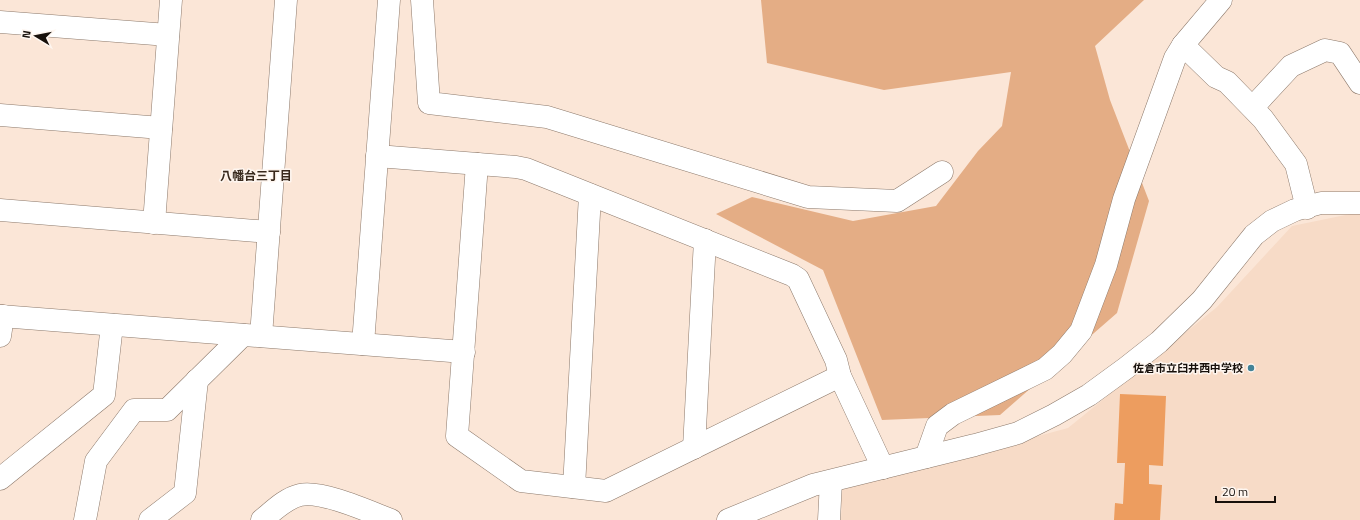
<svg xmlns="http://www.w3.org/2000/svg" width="1360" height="520" viewBox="0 0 1360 520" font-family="'Titillium Web','Noto Sans JP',sans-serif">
	<rect width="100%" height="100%" fill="#fbe6d7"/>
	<polygon fill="#f7dbc7" points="1360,212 1360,520 841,520 842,489 1068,428 1217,307 1292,226"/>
	<polygon fill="#e4ad85" points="761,0 1144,0 1095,46 1110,100 1149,201 1117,313 1000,415 882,420 823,270 716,214 752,197 853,221 936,206 978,151 1002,126 1011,72 884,90 767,63"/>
	<polygon fill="#ed9d5f" points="1120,394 1166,396 1163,466 1149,465 1149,484 1162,485 1160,520 1114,520 1115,503 1123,504 1125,463 1117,463"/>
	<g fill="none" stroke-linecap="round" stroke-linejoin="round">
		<defs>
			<g id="minor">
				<polyline points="422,0 429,103 547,117 808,197 897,201 942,172"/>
				<polyline points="0,22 168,35"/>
				<polyline points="1183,45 1216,77 1227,82 1263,119 1296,164 1307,208"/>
				<polyline points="1253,107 1291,66 1325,50 1340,53 1360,83"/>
				<polyline points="0,115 161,128"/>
				<polyline points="377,156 516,167 526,169 792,275 798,279 836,360 840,376 883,468"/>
				<polyline points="477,164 457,436 521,481 606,491 840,376"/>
				<polyline points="0,210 269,232"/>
				<polyline points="154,223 171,0"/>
				<polyline points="0,316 464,352"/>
				<polyline points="0,336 3,316"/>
				<polyline points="261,336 286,0"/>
				<polyline points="363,344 389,0"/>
				<polyline points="694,448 705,240"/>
				<polyline points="926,457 937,426 953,414 1045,369 1062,354 1081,331 1106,265 1124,199 1175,58 1183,45 1221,0"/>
				<polyline points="0,479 104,395 112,325"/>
				<polyline points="574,487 590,195"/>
				<polyline points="85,520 96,461 134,410 167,410 243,335"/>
				<polyline points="150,520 185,493 197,380"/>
				<path d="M262 520C273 511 286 498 300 495 322 490 370 512 391 520"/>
				<polyline points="728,520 813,485 975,445 1018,433 1054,415 1089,395 1126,368 1159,342 1202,300 1254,235 1272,221 1295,210 1321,203 1360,203"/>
				<polyline points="829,520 831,481"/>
			</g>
		</defs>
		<use href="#minor" stroke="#8c796b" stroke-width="23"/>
		<use href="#minor" stroke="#fff" stroke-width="22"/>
	</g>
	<circle fill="#438397" stroke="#fef6f0" stroke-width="1.5" cx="1251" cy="368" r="4"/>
	<g text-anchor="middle" stroke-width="3" stroke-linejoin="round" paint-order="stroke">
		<g font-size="11" font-weight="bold" fill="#17100b" stroke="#fef6f0" text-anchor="end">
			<text x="1243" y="372">佐倉市立臼井西中学校</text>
		</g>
		<g font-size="12" font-weight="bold" fill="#38291d" stroke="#fef6f0">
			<text x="256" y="180">八幡台三丁目</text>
		</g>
	</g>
	<g transform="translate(36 36) rotate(280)" stroke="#fef6f0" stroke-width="3" paint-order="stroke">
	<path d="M0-3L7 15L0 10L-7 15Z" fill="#17100b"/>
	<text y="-6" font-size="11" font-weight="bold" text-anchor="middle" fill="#17100b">N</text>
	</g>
	<path d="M1216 496v6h59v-6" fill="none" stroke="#17100b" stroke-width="2"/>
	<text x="1222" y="496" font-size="12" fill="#17100b" stroke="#fef6f0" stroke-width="3" paint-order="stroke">20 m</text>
</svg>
